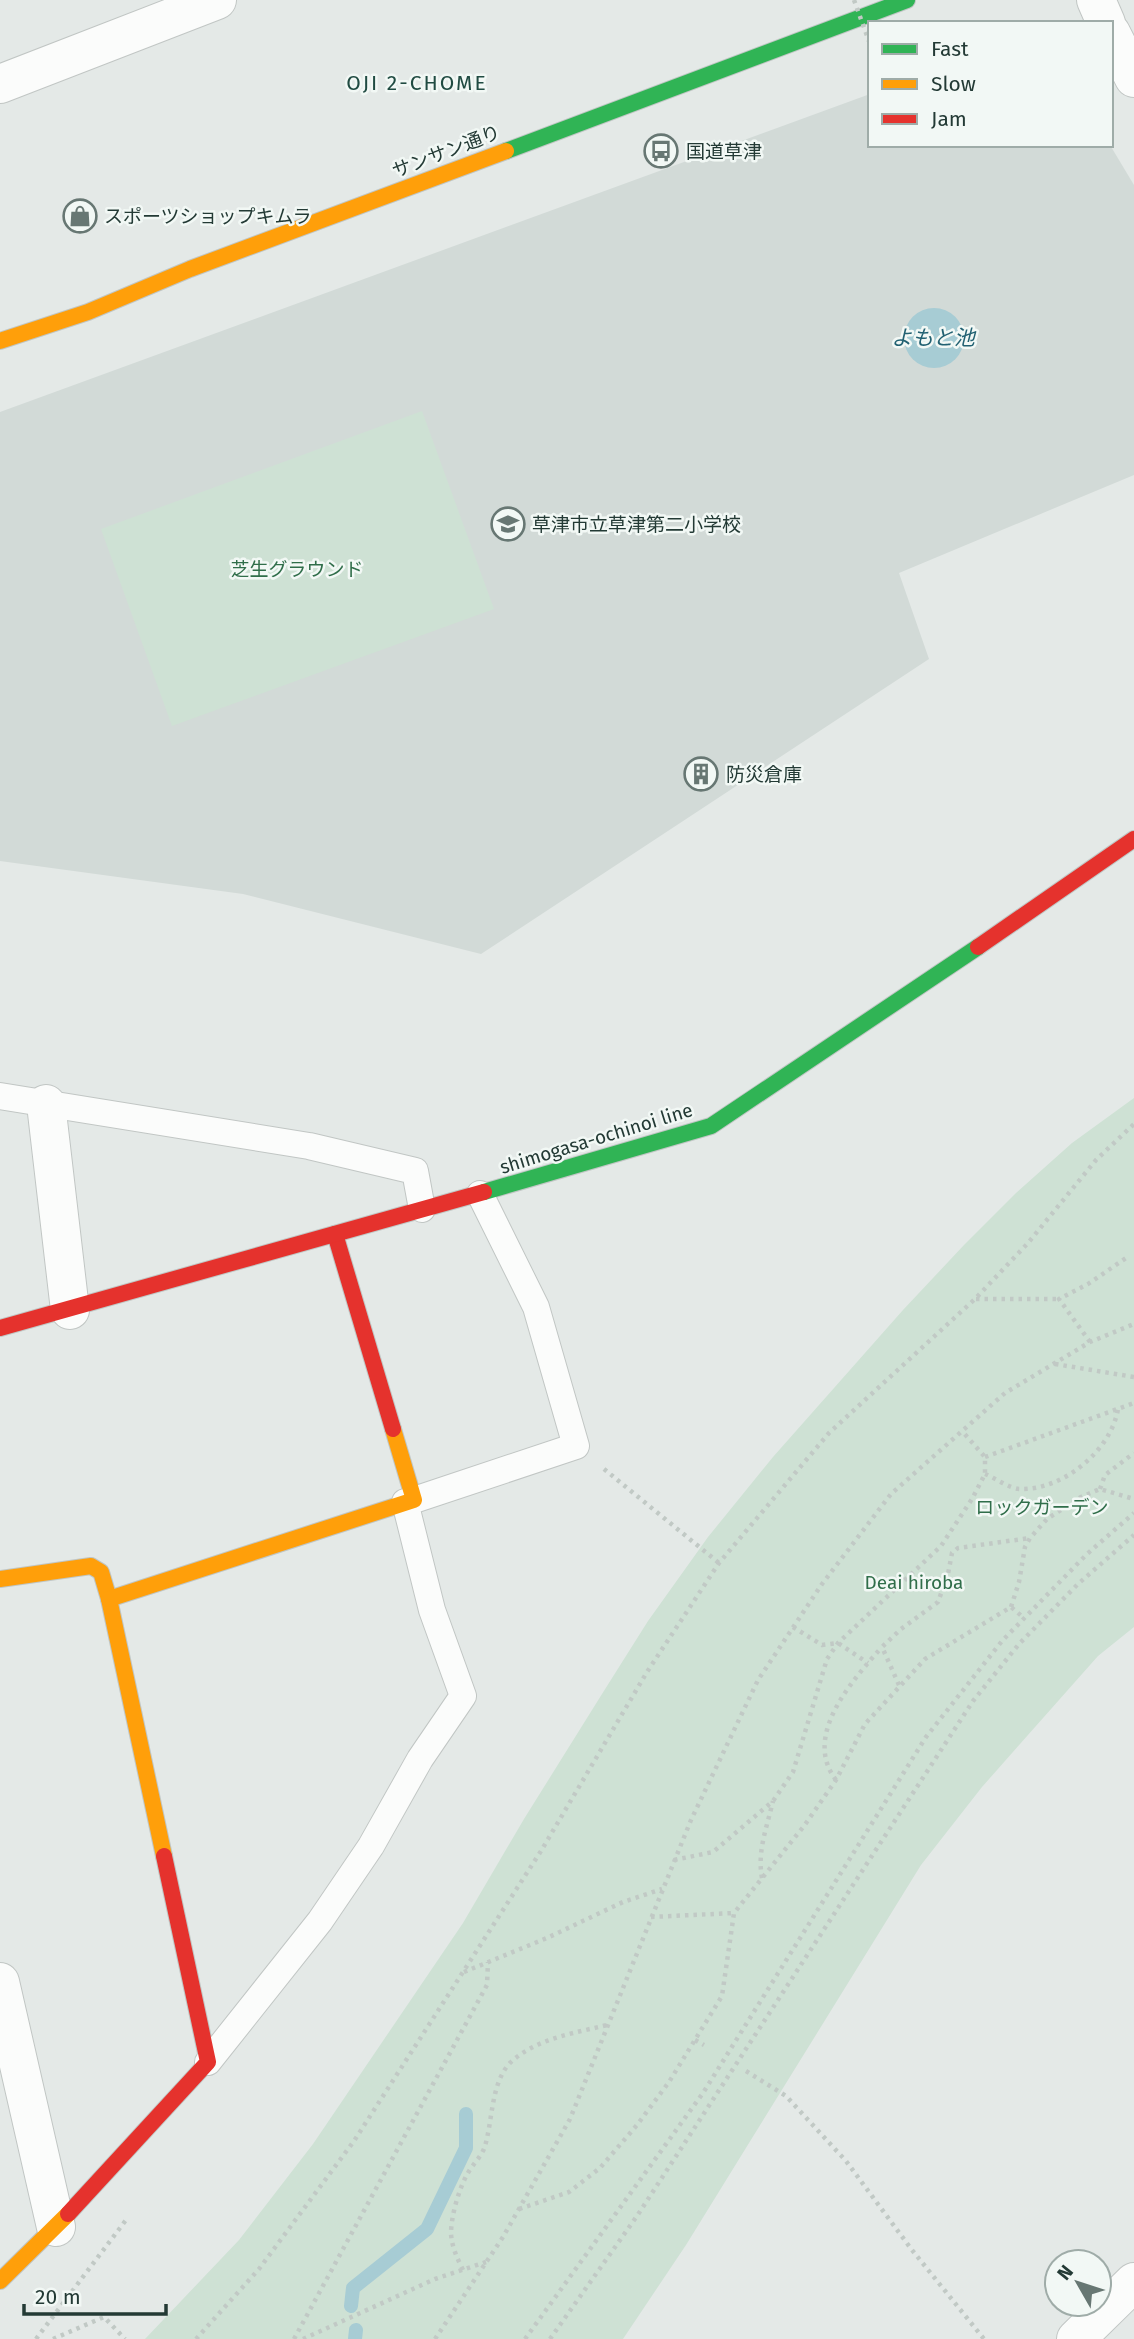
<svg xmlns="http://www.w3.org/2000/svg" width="1134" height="2339" viewBox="0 0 1134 2339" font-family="'Fira Sans','Noto Sans JP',sans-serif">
	<rect width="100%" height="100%" fill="#e4e9e7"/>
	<polygon fill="#d2dad7" points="870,94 870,145 1110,145 1134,185 1134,475 899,573 929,659 481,954 243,894 0,861 0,412"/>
	<g fill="#cee1d4">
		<polygon points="422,411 494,609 172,726 101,529"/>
		<polygon points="1134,1098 1134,1627 1098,1656 982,1787 921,1865 686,2245 623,2339 145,2339 239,2240 313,2144 463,1923 524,1819 602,1694 648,1621 708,1537 773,1457 903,1310 964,1245 1016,1193 1072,1143"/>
	</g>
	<circle fill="#a7ccd4" cx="934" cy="338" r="30"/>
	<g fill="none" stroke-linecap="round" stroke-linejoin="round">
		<g stroke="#a7ccd4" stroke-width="14">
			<polyline points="351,2306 353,2288 427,2229 466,2148 466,2114"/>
			<polyline points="355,2339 356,2330"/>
		</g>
		<defs>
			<g id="lane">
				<polyline points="0,1096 309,1146 415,1171 422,1209"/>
				<polyline points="414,1500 576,1446 536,1307 480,1194"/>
				<polyline points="208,2062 320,1921 371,1846 420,1759 463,1696 432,1610 405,1502"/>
			</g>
			<g id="street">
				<polyline points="1096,0 1106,23"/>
				<polyline points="1111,33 1134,78"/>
				<polyline points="0,84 217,0"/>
				<polyline points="46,1104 70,1310"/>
				<polyline points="0,1982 56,2227"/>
				<polyline points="1076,2339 1134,2282"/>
			</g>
			<g id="fast">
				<polyline points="506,151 907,0"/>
				<polyline points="484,1192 711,1126 978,947"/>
			</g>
			<g id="slow">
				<polyline points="0,341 88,312 190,269 506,151"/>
				<polyline points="0,1579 91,1566 101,1572 109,1599 164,1856"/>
				<polyline points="109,1599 414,1500 393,1429"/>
				<polyline points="0,2281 68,2214"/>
			</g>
			<g id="jam">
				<polyline points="978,947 1134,839"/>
				<polyline points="335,1234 393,1429"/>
				<polyline points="0,1328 484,1192"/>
				<polyline points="68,2214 208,2062 164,1856"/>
			</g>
		</defs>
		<use href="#lane" stroke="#c1c6c4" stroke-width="28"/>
		<use href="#street" stroke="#c1c6c4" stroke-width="40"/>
		<use href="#fast" stroke="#c0c6c4" stroke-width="18"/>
		<use href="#slow" stroke="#c0c6c4" stroke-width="18"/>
		<use href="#jam" stroke="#c0c6c4" stroke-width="18"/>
		<g stroke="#c1c9c5" stroke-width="4.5" stroke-dasharray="3.5 5" stroke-linecap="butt">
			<polyline points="976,1299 1059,1299"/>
			<polyline points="1090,1342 1059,1299 1088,1284 1129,1256"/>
			<polyline points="1055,1364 1134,1377"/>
			<polyline points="985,1457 1134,1403"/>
			<polyline points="604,1469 719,1563"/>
			<path d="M985 1474C995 1478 1009 1488 1019 1489 1062 1491 1111 1451 1118 1409"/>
			<polyline points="1100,1489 1105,1475 1134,1453"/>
			<polyline points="1011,1607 1019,1582 1025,1547 1030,1538 1047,1519 1081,1497 1100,1489 1134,1499"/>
			<polyline points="793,1627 822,1645 838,1643 868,1663"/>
			<polyline points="899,1685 882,1647 901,1629 938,1602 948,1574 952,1553 958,1548 1030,1538"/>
			<path d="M836 1780C802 1736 852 1681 881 1648"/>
			<polyline points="674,1860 713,1852 773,1801 793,1772 827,1659 838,1643 941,1546 972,1499 985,1474 985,1457 962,1431"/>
			<path d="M762 1878C757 1851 767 1827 773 1801"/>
			<polyline points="651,1917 734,1913"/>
			<polyline points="464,1972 547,1938 623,1902 662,1889"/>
			<polyline points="695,2040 704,2045"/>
			<polyline points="746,2071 786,2096 846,2161 912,2250 984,2339"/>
			<polyline points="519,2209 569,2192 600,2168 637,2125 669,2082 722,1996 734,1913 804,1826 836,1780 865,1724 925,1659 1011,1607 1024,1618"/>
			<path d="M463 2270C457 2258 452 2247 451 2234 451 2216 459 2188 468 2173 473 2164 482 2156 485 2146 493 2119 491 2080 512 2061 538 2038 575 2033 607 2025"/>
			<polyline points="36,2339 126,2220"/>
			<polyline points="53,2339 104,2317 125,2339"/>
			<polyline points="196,2339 259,2269 354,2141 541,1851 647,1672 719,1563 829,1433 975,1299 1028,1243 1096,1160 1134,1124"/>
			<polyline points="294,2339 487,1985 488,1962"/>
			<polyline points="303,2339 435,2279 486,2262"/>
			<polyline points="435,2339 503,2237 570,2119 691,1820 758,1680 822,1584 891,1494 1005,1393 1090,1342 1134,1324"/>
			<polyline points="525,2339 703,2093 926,1737 1002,1641 1087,1554 1134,1513"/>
			<polyline points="550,2339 637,2216 973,1701 1019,1644 1078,1584 1134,1535"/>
		</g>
		<use href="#lane" stroke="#fbfcfb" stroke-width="26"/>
		<use href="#street" stroke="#fbfcfb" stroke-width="38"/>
		<use href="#fast" stroke="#30b455" stroke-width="16"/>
		<use href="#slow" stroke="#ff9f0a" stroke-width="16"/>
		<use href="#jam" stroke="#e5322d" stroke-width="16"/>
		<polyline stroke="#c1c9c5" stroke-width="4.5" stroke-dasharray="3.5 5" stroke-linecap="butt" points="854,0 870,44"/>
	</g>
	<defs>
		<symbol id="bus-ring" viewBox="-11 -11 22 22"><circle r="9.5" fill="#f2f8f5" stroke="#677773" stroke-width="1.5"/><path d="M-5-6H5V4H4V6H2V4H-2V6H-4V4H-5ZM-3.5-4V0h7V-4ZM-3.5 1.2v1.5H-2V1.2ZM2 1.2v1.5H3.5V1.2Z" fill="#677773"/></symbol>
		<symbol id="shop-ring" viewBox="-11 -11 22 22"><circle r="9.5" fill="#f2f8f5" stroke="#677773" stroke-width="1.5"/><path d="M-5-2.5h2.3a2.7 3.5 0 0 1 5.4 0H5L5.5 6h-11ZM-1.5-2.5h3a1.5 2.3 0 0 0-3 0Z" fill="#677773"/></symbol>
		<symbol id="school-ring" viewBox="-11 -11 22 22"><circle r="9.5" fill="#f2f8f5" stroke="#677773" stroke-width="1.5"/><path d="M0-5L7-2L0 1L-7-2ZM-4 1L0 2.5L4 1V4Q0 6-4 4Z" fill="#677773"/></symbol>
		<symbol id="building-ring" viewBox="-11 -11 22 22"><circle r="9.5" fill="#f2f8f5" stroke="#677773" stroke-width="1.5"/><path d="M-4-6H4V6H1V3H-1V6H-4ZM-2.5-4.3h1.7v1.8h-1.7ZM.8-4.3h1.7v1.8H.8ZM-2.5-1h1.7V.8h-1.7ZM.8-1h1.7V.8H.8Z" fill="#677773"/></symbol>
	</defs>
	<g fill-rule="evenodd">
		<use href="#bus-ring" x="642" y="132" width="38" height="38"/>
		<use href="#shop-ring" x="61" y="197" width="38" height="38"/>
		<use href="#school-ring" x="489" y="505" width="38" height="38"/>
		<use href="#building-ring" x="682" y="755" width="38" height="38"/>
	</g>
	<g text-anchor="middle" stroke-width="5" stroke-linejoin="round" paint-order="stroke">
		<g font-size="19" fill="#233a35" stroke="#f2f8f5">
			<text transform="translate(446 151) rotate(-21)" y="7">サンサン通り</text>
			<text transform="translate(596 1138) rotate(-17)" y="7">shimogasa-ochinoi line</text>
		</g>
		<g font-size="19" fill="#233a35" stroke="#f2f8f5" text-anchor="start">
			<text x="686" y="158">国道草津</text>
			<text x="104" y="223">スポーツショップキムラ</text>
			<text x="532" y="531">草津市立草津第二小学校</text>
			<text x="726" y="781">防災倉庫</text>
		</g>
		<g font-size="19" fill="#306e4a" stroke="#f2f8f5">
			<text x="297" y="576">芝生グラウンド</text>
			<text x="1042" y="1514">ロックガーデン</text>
			<text x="914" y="1589">Deai hiroba</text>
		</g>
		<g font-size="21" letter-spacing="2" fill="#204b42" stroke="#f2f8f5">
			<text x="417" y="90">OJI 2-CHOME</text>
		</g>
		<g font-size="21" font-style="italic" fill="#226172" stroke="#f2f8f5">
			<text x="933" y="345">よもと池</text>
		</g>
	</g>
	<rect x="868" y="21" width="245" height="126" fill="#f2f8f5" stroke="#9faca8" stroke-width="2"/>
	<rect x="882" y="44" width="35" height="10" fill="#30b455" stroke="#9faca8" stroke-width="2"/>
	<text x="931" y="56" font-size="21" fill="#233a35">Fast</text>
	<rect x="882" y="79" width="35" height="10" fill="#ff9f0a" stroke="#9faca8" stroke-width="2"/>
	<text x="931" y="91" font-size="21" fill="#233a35">Slow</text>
	<rect x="882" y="114" width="35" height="10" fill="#e5322d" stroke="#9faca8" stroke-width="2"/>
	<text x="931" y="126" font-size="21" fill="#233a35">Jam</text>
	<g transform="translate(1078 2283) rotate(309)"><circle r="33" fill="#f2f8f5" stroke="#9faca8" stroke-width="2"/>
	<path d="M0-5L12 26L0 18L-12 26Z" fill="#677773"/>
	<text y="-10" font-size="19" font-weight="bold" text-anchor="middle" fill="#233a35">N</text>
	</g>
	<path d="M24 2304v10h142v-10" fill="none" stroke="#233a35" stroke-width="3.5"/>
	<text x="35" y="2304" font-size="21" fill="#233a35" stroke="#f2f8f5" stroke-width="5" paint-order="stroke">20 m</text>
</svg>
